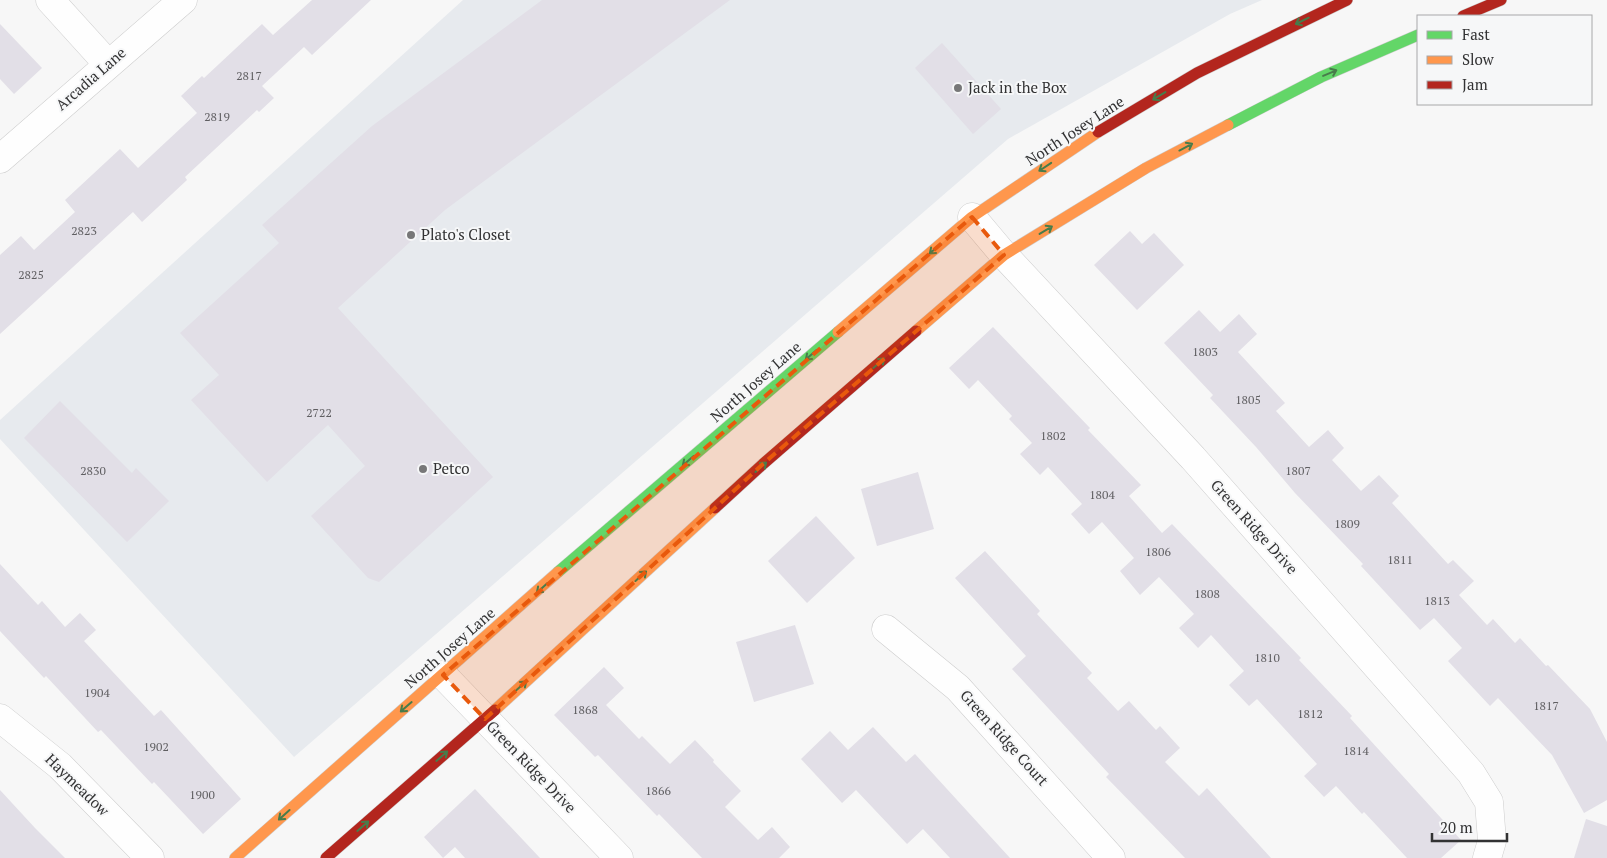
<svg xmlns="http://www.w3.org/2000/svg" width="1607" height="858" viewBox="0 0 1607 858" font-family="'PT Serif',serif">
	<rect width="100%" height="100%" fill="#f7f7f7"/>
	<polygon fill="#e7eaee" points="463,0 1262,0 1230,14 1008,139 294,757 0,439 0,420"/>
	<g fill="#e2dfe7">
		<polygon points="312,0 371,0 312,55 304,47 262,86 274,98 259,112 257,110 185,177 187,180 142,222 133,212 0,334 0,255 21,236 34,250 75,212 65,200 120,149 138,168 197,113 181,96 202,76 204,78 262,24 273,35"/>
		<polygon points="542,0 730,0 445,210 338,308 493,477 379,582 368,578 311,516 365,466 328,425 267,482 191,400 219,375 180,333 279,243 262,225 372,126"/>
		<polygon points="0,24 42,68 14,94 0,79"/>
		<polygon points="942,43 1001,109 973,134 915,68"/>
		<polygon points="1130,231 1142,244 1154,233 1184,265 1137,310 1094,265"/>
		<polygon points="1199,310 1220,332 1239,314 1257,334 1238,352 1285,403 1276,411 1309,447 1328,430 1344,448 1332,460 1361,491 1379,475 1399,496 1392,503 1448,564 1453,560 1474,581 1459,595 1487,625 1493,619 1515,643 1520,638 1546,666 1548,665 1590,709 1607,742 1607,800 1584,813 1552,755 1498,698 1490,706 1448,661 1462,648 1434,618 1420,630 1361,566 1363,564 1295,493 1256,447 1210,398 1213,395 1164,343"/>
		<polygon points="993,327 1090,428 1088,430 1141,485 1129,496 1162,533 1172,524 1301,658 1299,660 1352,716 1350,718 1461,840 1441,858 1407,858 1364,812 1362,814 1336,786 1324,797 1304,776 1317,764 1257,699 1249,706 1229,685 1244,671 1211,635 1198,648 1179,628 1194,614 1159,577 1140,595 1120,571 1134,558 1102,522 1089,534 1071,514 1082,504 1048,467 1040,475 1020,454 1032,443 1009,419 1012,416 978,380 969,389 949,368"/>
		<polygon points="60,401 132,473 136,468 169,501 127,542 24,438"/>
		<polygon points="918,472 934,529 877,546 861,489"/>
		<polygon points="816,516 855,558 807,603 768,561"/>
		<polygon points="985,551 1040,611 1037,614 1092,673 1087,678 1118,711 1129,701 1156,730 1160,726 1180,748 1165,762 1199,796 1207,788 1271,858 1185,858 1106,777 1109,774 1012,669 1026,656 955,578"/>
		<polygon points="0,564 38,605 42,601 65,627 80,613 96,630 84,641 154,716 161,710 241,799 203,834 154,782 152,784 101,730 98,732 46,676 44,678 0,631"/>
		<polygon points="795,625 814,684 754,702 736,642"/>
		<polygon points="604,667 624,688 606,705 639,739 642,736 670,764 695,740 714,760 713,762 741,791 725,807 758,840 772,827 790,847 779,858 702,858 659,814 657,816 598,755 595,757 554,715"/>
		<polygon points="873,727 906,762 915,754 1010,858 950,858 923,829 907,844 856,790 842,803 801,759 830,731 848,750"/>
		<polygon points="475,789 540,858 465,858 455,847 443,858 424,837"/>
		<polygon points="0,790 35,828 65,858 0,858"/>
		<polygon points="1586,819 1607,826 1607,858 1574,858"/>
	</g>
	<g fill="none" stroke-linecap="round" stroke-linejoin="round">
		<defs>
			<g id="street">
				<polyline points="50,0 108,64"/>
				<polyline points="0,159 183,0"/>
				<polyline points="972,217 1004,255 1193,458 1471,773 1489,802 1492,841 1487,858"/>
				<polyline points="886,629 958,688 1111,858"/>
				<polyline points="443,675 619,858"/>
				<polyline points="0,718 60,766 150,858"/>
			</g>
			<g id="fast">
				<polyline points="1228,125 1321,77 1418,35"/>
				<polyline points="558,572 838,332"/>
			</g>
			<g id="slow">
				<polyline points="916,331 1004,255 1146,168 1228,125"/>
				<polyline points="838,332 972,217 1098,132"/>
				<polyline points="495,710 715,508"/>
				<polyline points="235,858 558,572"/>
			</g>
			<g id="jam">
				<polyline points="1463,16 1501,0"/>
				<polyline points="1098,132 1197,73 1347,0"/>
				<polyline points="715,508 763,464 916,331"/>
				<polyline points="326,858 495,710"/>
			</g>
		</defs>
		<use href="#street" stroke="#cdcdcd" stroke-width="29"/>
		<use href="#fast" stroke="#cdcdcd" stroke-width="12"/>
		<use href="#slow" stroke="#cdcdcd" stroke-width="12"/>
		<use href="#jam" stroke="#cdcdcd" stroke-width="12"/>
		<use href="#street" stroke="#fefefe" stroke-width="28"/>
		<use href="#fast" stroke="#63d668" stroke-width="11"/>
		<use href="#slow" stroke="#ff974d" stroke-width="11"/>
		<use href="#jam" stroke="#b3261e" stroke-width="11"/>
	</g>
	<defs><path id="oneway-shaft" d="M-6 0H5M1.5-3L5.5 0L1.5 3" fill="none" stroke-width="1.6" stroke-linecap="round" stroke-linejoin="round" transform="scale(1.25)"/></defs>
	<g stroke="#487c4b">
		<use href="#oneway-shaft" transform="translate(1302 21) rotate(154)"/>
		<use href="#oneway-shaft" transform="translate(1330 73) rotate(-23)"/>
		<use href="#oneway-shaft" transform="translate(1159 96) rotate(149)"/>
		<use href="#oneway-shaft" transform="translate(1186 147) rotate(-28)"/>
		<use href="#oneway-shaft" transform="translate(1045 167) rotate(146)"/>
		<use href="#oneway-shaft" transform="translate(1046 230) rotate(-31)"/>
		<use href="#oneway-shaft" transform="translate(935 249) rotate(139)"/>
		<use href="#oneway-shaft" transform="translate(811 355) rotate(139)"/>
		<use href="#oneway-shaft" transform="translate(879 363) rotate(-41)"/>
		<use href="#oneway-shaft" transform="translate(688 461) rotate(139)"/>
		<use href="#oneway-shaft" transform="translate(761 467) rotate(-42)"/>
		<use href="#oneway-shaft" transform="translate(641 576) rotate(-42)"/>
		<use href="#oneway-shaft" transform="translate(542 588) rotate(138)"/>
		<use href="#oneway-shaft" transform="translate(521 686) rotate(-42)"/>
		<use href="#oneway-shaft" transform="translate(406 707) rotate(139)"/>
		<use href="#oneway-shaft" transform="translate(442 756) rotate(-41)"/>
		<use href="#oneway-shaft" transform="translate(284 815) rotate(138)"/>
		<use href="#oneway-shaft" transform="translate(363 826) rotate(-41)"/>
	</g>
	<path fill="#e8590c" fill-opacity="0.2" stroke="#e8590c" stroke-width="4" stroke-dasharray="10 6" stroke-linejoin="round" d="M972 217 1004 255 763 464 485 719 443 675Z"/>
	<g fill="#777778" stroke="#f6f7f8" stroke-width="2">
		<circle cx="958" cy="88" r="5"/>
		<circle cx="411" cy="235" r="5"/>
		<circle cx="423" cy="469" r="5"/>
	</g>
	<g text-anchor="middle" stroke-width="4" stroke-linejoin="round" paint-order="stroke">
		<g font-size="12" fill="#5f5e61">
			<text x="249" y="80">2817</text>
			<text x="217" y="121">2819</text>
			<text x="84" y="235">2823</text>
			<text x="31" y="279">2825</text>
			<text x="1205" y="356">1803</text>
			<text x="1248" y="404">1805</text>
			<text x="319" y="417">2722</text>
			<text x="1053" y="440">1802</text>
			<text x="93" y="475">2830</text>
			<text x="1298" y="475">1807</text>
			<text x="1102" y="499">1804</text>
			<text x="1347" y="528">1809</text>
			<text x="1158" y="556">1806</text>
			<text x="1400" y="564">1811</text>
			<text x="1207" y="598">1808</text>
			<text x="1437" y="605">1813</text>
			<text x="1267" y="662">1810</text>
			<text x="97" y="697">1904</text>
			<text x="1546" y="710">1817</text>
			<text x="585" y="714">1868</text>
			<text x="1310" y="718">1812</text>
			<text x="156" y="751">1902</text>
			<text x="1356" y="755">1814</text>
			<text x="658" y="795">1866</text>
			<text x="202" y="799">1900</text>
		</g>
		<g font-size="15" fill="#323233" stroke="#f6f7f8">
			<text transform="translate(91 79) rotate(-41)" y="5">Arcadia Lane</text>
			<text transform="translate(1075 131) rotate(-33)" y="5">North Josey Lane</text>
			<text transform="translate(756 382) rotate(-41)" y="5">North Josey Lane</text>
			<text transform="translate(1254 527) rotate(48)" y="5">Green Ridge Drive</text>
			<text transform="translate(450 648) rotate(-41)" y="5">North Josey Lane</text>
			<text transform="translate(1004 738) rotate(48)" y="5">Green Ridge Court</text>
			<text transform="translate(531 767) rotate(46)" y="5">Green Ridge Drive</text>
			<text transform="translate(77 785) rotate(44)" y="5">Haymeadow</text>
		</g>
		<g font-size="15" fill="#323233" stroke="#f6f7f8" text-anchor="start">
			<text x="968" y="93">Jack in the Box</text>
			<text x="421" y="240">Plato's Closet</text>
			<text x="433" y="474">Petco</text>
		</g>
	</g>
	<rect x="1417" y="15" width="175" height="90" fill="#f6f7f8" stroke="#a8a8a9"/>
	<rect x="1427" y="31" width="25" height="8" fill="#63d668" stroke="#a8a8a9"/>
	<text x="1462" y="40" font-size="15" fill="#323233">Fast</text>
	<rect x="1427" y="56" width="25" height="8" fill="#ff974d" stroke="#a8a8a9"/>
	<text x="1462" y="65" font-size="15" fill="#323233">Slow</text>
	<rect x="1427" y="81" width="25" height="8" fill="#b3261e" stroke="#a8a8a9"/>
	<text x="1462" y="90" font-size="15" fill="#323233">Jam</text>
	<path d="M1432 833v8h75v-8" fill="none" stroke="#323233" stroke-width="2.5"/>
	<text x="1440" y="833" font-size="15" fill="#323233" stroke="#f6f7f8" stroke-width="4" paint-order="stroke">20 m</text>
</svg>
